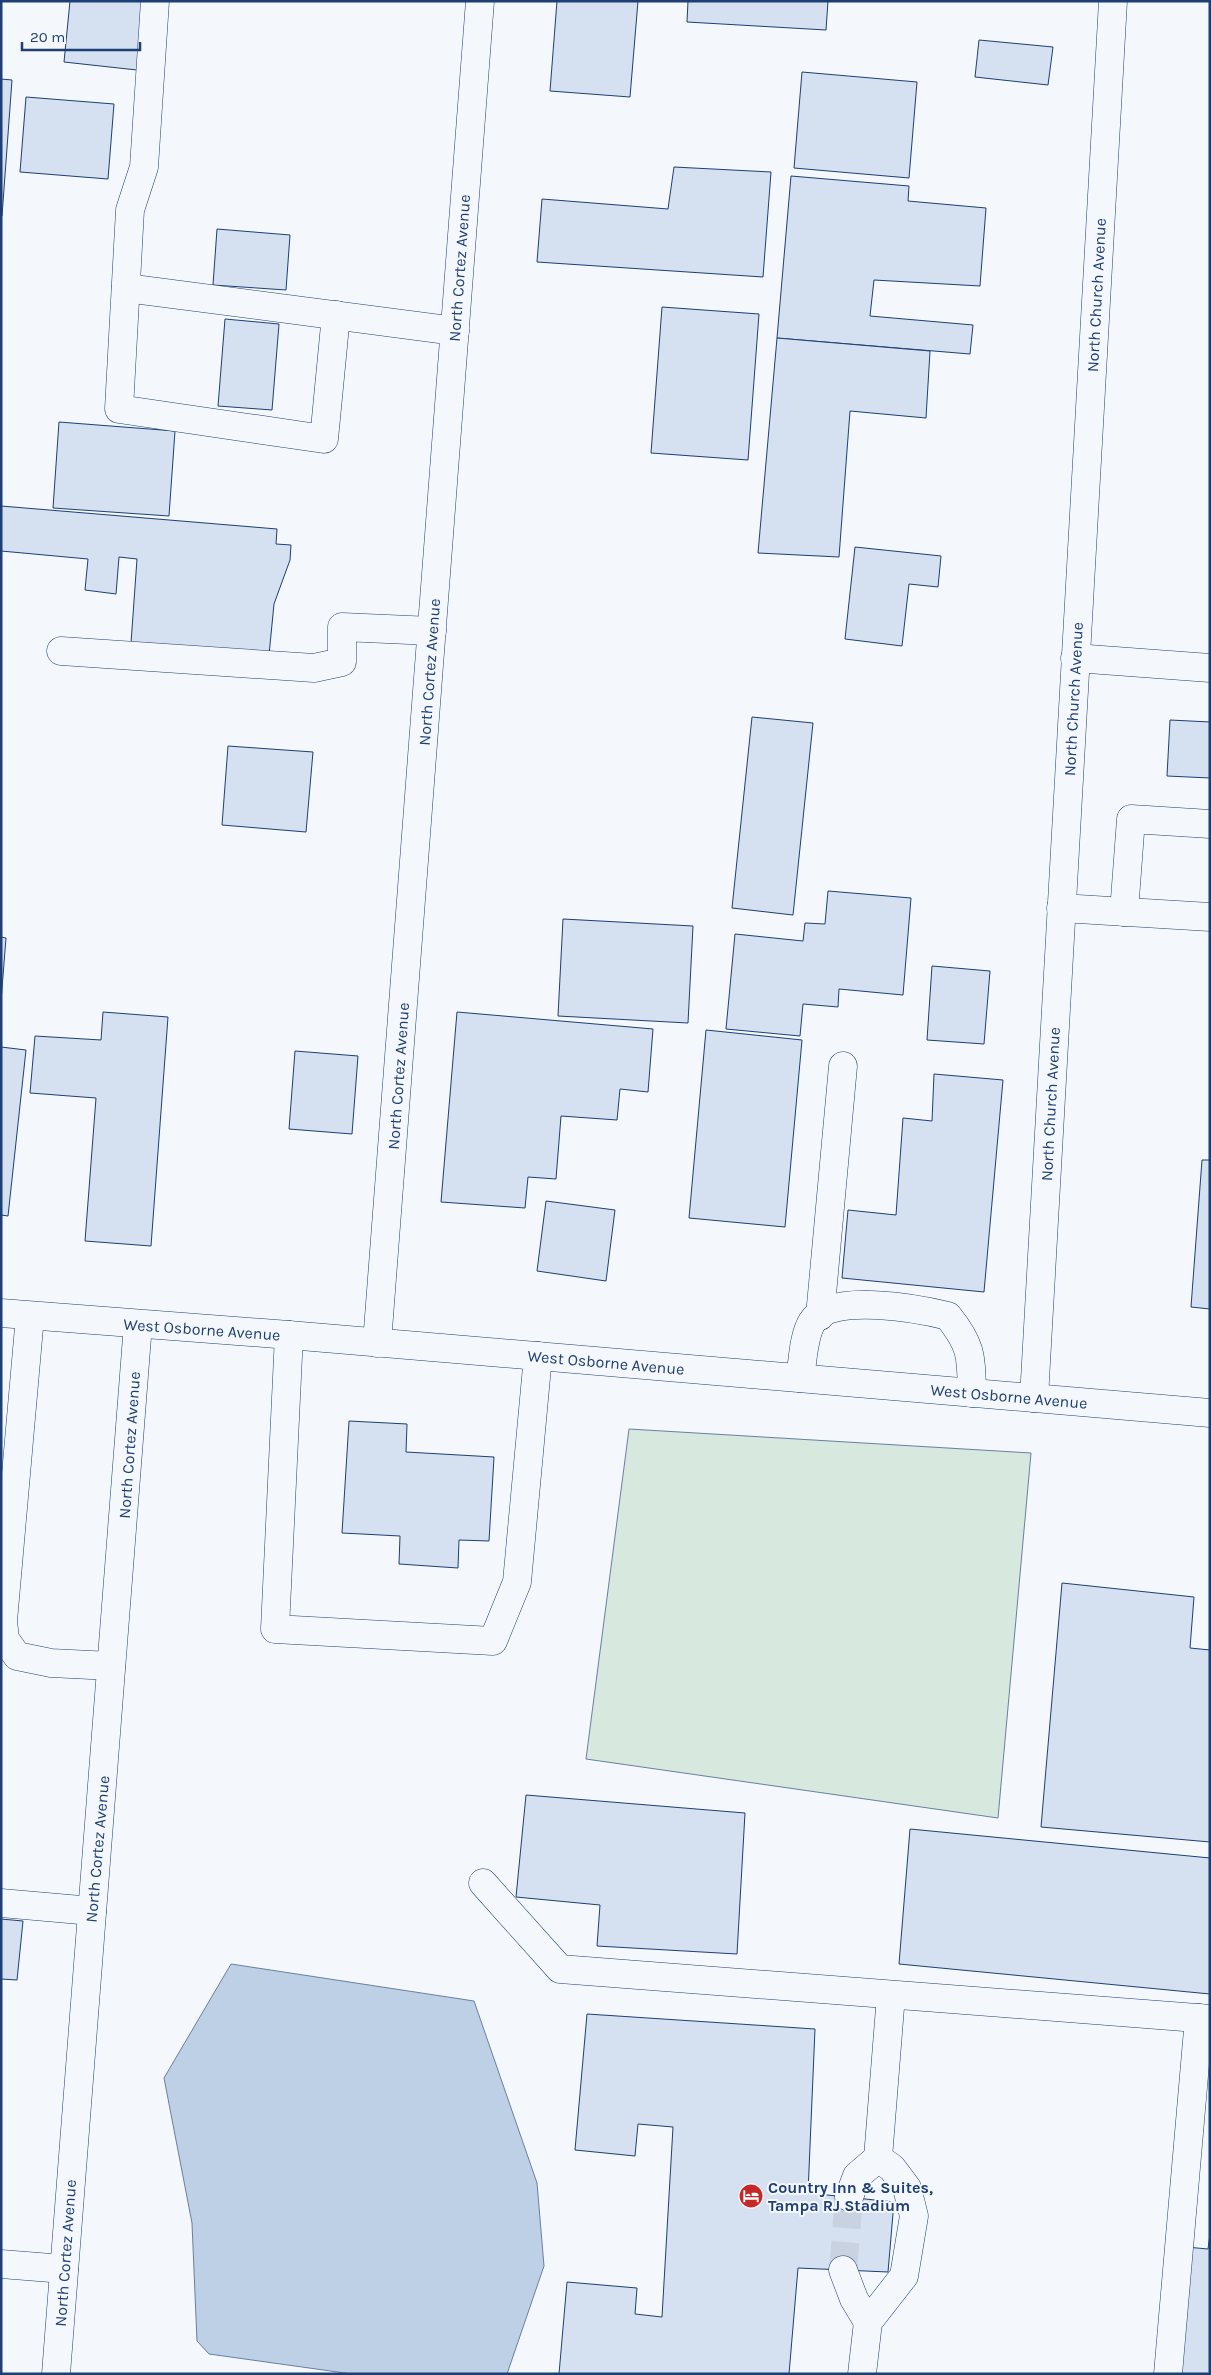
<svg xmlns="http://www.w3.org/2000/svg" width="1211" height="2375" viewBox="0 0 1211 2375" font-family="Karla,sans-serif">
	<rect width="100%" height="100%" fill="#f4f7fb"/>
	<polygon fill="#d7e8df" stroke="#687fa3" points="629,1429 1031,1453 998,1818 586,1759"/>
	<polygon fill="#bed0e5" stroke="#687fa3" points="231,1964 474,2001 537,2183 544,2266 507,2374 352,2374 209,2354 197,2341 192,2223 164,2078"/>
	<g fill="#d5e0f0" stroke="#1d3f73">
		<polygon points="70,1 144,1 137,70 64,62"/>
		<polygon points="557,1 638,1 630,97 550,91"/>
		<polygon points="688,1 828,1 826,30 687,22"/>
		<polygon points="979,40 1053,47 1048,85 975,77"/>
		<polygon points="802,72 917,82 909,178 794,168"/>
		<polygon points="1,79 12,80 2,216 1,216"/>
		<polygon points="26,97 114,104 108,179 20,172"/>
		<polygon points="674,167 771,172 763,277 537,262 542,199 668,209"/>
		<polygon points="791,176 909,186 908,201 986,208 980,286 874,280 870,316 973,325 970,354 777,338"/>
		<polygon points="217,229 290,235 286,290 213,285"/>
		<polygon points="662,307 759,314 748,460 651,453"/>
		<polygon points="225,319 279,324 272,410 218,406"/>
		<polygon points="777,338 930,351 926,418 850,411 839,557 758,553"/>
		<polygon points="59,422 175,431 169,516 53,508"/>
		<polygon points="1,506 277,529 276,544 291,545 290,560 274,604 269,655 131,643 137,559 119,557 116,594 85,590 88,559 1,551"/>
		<polygon points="855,547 941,556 938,587 909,584 902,646 845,639"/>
		<polygon points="752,717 813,723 793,915 732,908"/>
		<polygon points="1170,720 1210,722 1210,778 1167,776"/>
		<polygon points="228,746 313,752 306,832 222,825"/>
		<polygon points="828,891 911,898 903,995 839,989 838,1007 803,1004 800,1036 726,1029 735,934 803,941 805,923 825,924"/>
		<polygon points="563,919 693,926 688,1023 558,1016"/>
		<polygon points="1,937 6,938 1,1001"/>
		<polygon points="932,966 990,971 984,1044 927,1040"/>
		<polygon points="103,1012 168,1017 151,1246 85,1241 96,1098 30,1093 35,1036 101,1040"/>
		<polygon points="457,1012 653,1029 648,1092 620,1089 617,1120 561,1116 556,1179 528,1177 525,1208 441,1202"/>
		<polygon points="706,1030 802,1040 785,1227 689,1218"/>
		<polygon points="1,1047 26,1050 8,1216 1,1215"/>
		<polygon points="295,1051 358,1056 352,1134 289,1129"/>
		<polygon points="934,1074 1003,1080 984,1292 842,1278 848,1210 896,1215 903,1118 932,1121"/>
		<polygon points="1202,1160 1210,1160 1210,1309 1191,1307"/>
		<polygon points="546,1201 615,1210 606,1281 537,1271"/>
		<polygon points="349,1421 407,1424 406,1452 494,1457 489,1541 459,1540 458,1568 399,1564 400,1536 342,1533"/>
		<polygon points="1062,1583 1194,1597 1190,1648 1210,1650 1210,1842 1041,1827"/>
		<polygon points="526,1795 745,1813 737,1954 597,1946 600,1905 516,1897"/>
		<polygon points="910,1829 1210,1858 1210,1994 899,1964"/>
		<polygon points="1,1919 23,1921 17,1980 1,1979"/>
		<polygon points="587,2014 815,2029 808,2193 894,2202 888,2272 798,2268 789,2374 559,2374 567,2282 637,2288 635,2314 662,2317 673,2127 638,2124 635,2156 575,2150"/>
		<polygon points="1210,2234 1210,2374 1175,2374 1186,2247 1208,2249"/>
	</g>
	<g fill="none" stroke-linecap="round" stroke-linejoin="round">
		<polyline stroke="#c9d2e0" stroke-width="28" stroke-dasharray="28 14" stroke-linecap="butt" points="843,2270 849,2197"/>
		<defs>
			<g id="minor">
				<polyline points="155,1 144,167 130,210 119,409 324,439 336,315"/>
				<polyline points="126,288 455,331"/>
				<polyline points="61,651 314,668 342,662 342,627 432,631"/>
				<polyline points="1075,658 1210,668"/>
				<polyline points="1061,908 1210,917"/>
				<polyline points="1124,912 1131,819 1210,824"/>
				<polyline points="1,1313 289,1335 1210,1413"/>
				<polyline points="30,1316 3,1621 5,1639 17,1656 51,1663 111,1666"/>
				<polyline points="820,1316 843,1066"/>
				<polyline points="289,1335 275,1629 493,1641 517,1582 538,1356"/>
				<polyline points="377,1343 480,1"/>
				<path d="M800 1378C803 1361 803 1337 812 1322 830 1292 920 1309 948 1316 972 1346 971 1356 972 1393"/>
				<polyline points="1034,1398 1113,1"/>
				<polyline points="483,1883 560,1969 1210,2019"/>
				<polyline points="1,1903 92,1911"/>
				<polyline points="849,2197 857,2176 878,2158"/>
				<polyline points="1,2264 64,2269"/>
				<polyline points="843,2270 854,2299 868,2322"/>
				<polyline points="56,2374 138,1324"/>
				<polyline points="862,2374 868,2322 904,2276 914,2216 907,2188 892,2168 878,2158 891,1995"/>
				<polyline points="1168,2374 1199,2018"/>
			</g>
		</defs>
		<use href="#minor" stroke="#1d3f73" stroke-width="29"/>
		<use href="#minor" stroke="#f4f7fb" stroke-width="28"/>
	</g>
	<defs>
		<symbol id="hotel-disc" viewBox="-11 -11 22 22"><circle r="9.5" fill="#c62828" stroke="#f4f7fb"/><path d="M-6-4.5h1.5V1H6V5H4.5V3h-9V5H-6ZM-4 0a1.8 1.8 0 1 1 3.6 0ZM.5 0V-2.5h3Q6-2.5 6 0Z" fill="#fff"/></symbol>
	</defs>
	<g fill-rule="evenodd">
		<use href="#hotel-disc" x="737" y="2182" width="28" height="28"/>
	</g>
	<g text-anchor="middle" stroke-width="4" stroke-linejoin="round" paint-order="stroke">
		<g font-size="16" fill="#1d3f73" stroke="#f4f7fb">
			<text transform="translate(459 268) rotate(-86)" y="6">North Cortez Avenue</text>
			<text transform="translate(1096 295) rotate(-87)" y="6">North Church Avenue</text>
			<text transform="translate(429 672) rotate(-86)" y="6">North Cortez Avenue</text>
			<text transform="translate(1073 699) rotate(-87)" y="6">North Church Avenue</text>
			<text transform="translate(398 1076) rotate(-86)" y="6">North Cortez Avenue</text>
			<text transform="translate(1050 1104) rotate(-87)" y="6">North Church Avenue</text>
			<text transform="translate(202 1329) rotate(4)" y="6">West Osborne Avenue</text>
			<text transform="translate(606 1362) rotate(5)" y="6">West Osborne Avenue</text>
			<text transform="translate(1009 1396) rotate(5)" y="6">West Osborne Avenue</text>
			<text transform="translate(129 1445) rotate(-86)" y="6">North Cortez Avenue</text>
			<text transform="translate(97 1849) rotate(-85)" y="6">North Cortez Avenue</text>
			<text transform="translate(65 2253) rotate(-86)" y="6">North Cortez Avenue</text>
		</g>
		<g font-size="16" font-weight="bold" fill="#1d3f73" stroke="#f4f7fb" text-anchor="start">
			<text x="768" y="2193">Country Inn &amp; Suites,<tspan x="768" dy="18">Tampa RJ Stadium</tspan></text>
		</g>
	</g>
	<rect width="1211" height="2375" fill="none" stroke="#1d3f73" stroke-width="5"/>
	<path d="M22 42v8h118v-8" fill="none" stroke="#1d3f73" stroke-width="2.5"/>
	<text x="30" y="42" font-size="15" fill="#1d3f73" stroke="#f4f7fb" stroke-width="4" paint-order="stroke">20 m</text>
</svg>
